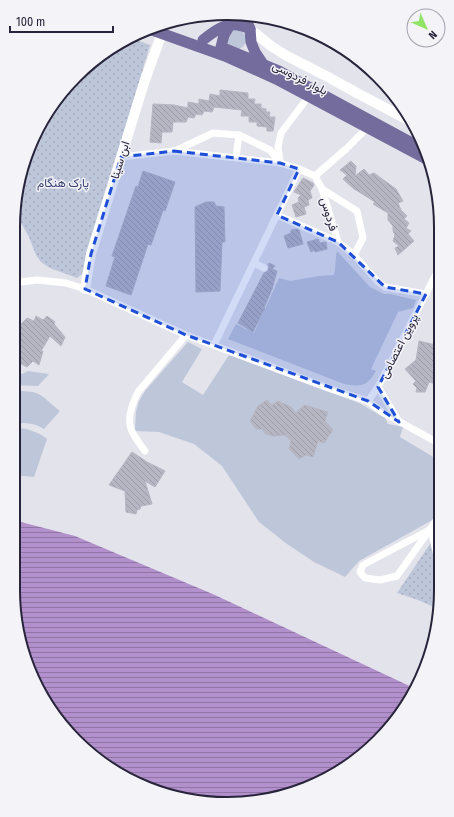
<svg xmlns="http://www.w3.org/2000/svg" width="454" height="817" viewBox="0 0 454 817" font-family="'Fira Sans Condensed',Vazirmatn,sans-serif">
	<defs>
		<pattern id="park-dots" width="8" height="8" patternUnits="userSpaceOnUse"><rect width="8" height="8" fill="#bec6da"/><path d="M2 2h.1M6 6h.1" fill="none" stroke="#a3aabc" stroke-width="1.8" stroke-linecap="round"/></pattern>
		<pattern id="water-rules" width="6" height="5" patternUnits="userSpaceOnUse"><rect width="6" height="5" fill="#b290cb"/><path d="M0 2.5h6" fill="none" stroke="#9175a6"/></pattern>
		<pattern id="building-back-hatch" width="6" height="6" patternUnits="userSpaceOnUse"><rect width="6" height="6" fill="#b6b6c3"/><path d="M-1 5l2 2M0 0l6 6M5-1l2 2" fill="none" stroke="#9c9ca8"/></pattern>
	</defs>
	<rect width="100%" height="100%" fill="#e3e3eb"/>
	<g fill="#bec6da">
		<path d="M233 30C247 28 251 44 239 49L228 44C227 39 229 33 233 30Z"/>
		<path d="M337 251 370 287 384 294H390L416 300 413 308 398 312 371 369 376 371C367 387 360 387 344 384L228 339 236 324 254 333 279 278 290 281 319 276 334 275C336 267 335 259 337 251Z"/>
		<polygon points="188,342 202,349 182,382 203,395 229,355 359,403 385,418 388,424 403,427 400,437 440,461 440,511 434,519 359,561 345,577 314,562 287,544 259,522 222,466 194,444 159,432 135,431 136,412 139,401 145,391"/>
		<polygon points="13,369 22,374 28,371 49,374 38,386 13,385"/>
		<path d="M13 391C20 391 30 391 36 393 44 395 52 406 60 411L44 429C35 423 23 421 13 425Z"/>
		<path d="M20 428C31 430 38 432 47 439L34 477 13 475V430Z"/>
	</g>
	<g fill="url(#park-dots)">
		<polygon points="134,39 150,45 82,274 77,278 50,268 41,262 36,255 29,237 14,210 20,171 42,120 97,57"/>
		<polygon points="440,529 441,604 439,609 418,600 397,593"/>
	</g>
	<polygon fill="url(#water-rules)" points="13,520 75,536 215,595 416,689 412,697 368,751 309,788 241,804 171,797 108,768 57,720 24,659 13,590"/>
	<g fill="url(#building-back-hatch)" stroke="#b6b6c4">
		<polygon points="220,90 248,93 248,99 255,99 254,104 261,104 261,108 266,109 266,112 270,112 269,117 275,117 273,131 267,131 267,127 257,126 257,122 249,122 249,116 241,116 242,110 214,107 212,112 204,111 202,115 196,114 194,118 188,117 186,122 173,122 172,132 162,132 161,143 150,142 153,104 174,105 188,108 188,102 199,104 199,99 209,101 210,94 220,96"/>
		<polygon points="351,161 356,166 355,176 364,169 369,175 374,173 396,189 403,201 398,203 401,210 407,216 404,219 409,223 406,228 411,231 408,234 414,241 398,255 395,248 399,246 393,241 395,235 393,231 393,226 388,220 388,213 373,204 375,202 356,190 355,190 343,179 347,175 340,170"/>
		<polygon points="143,171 175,182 165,211 163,210 151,245 148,244 131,295 106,286 115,257 112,256 136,186 138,187"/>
		<polygon points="303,178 313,183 314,185 310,191 312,198 308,200 309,205 304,207 306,214 296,217 292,205 299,202 298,198 301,195 294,192"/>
		<polygon points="206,202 214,202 216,206 224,207 225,242 222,242 220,291 196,292 195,207"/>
		<polygon points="297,229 299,230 303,244 288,248 284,236 291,233 291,230"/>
		<polygon points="318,239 320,243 326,242 327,249 315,252 314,250 311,252 307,242"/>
		<polygon points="269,263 275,266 272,269 277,271 272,289 264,308 265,308 253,332 238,323 264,273 268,271 269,267 268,265"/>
		<polygon points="36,316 43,320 47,316 55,322 54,324 65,337 61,346 50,336 41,351 43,351 39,365 33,361 27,367 14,360 16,352 13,351 13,332 27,318 34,321"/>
		<polygon points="419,341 440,346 440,360 435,355 432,369 440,371 440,385 429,382 425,392 416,392 417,388 413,384 416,381 405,369 416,360"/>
		<polygon points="267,400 272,405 278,401 291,407 296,413 304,405 328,412 325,421 333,430 324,443 318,441 313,457 306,455 299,459 289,449 291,441 285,435 273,436 266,434 262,429 256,429 250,421 258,406"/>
		<polygon points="132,452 147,462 165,471 155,487 145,481 152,504 141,506 140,509 137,510 136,514 126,512 125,491 109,485"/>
	</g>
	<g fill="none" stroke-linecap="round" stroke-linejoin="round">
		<g stroke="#fff" stroke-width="7">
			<polyline points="175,151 213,133 239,135 270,150 280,163"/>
			<polyline points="121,157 174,151 280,163 299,169 315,176 322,189 338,242 354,255 378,282 385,287 426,294"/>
			<polyline points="236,158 239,135"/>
			<polyline points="280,161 278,147 281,133 309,96"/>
			<polyline points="315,176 346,149 369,126"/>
			<polyline points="322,189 357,211 363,238 354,255"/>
			<polyline points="277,215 338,242"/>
			<polyline points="254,263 264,268"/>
			<polyline points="13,283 37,280 66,283 85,289 186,335 331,389 368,401 382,412 440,444"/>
			<polyline points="214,345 299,169"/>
			<polyline points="378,387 398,420"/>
			<polyline points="368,401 378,387 439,268"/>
			<path d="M145 451C140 444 134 437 131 429 127 417 133 402 138 392L186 335"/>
			<polyline points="431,529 363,565 360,572 365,578 380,580 397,576 440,515"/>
			<polyline points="431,529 440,570"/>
		</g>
		<g stroke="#fff" stroke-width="10">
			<polyline points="249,25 250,29 271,46 287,56 326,76 357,93 412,122"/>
			<polyline points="85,289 91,254 144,83 162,33"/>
		</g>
		<g stroke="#746c9c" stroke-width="11">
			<polyline points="245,16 250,29 251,42 255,52 263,64"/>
			<polyline points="152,30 225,56 276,79 430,161"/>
			<path d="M203 40C218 28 230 19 250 29"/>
			<polyline points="226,49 279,71 425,150"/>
			<polyline points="224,55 221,47 224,35 230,25 230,16"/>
		</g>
	</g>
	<path fill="#1d4ed8" fill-opacity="0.2" stroke="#1d4ed8" stroke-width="3" stroke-dasharray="8 5" stroke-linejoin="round" d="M174 151 280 163 299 169 277 215 338 242 385 287 426 294 378 387 399 422 368 401 186 335 85 289 91 254 121 157Z"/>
	<g text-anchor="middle" stroke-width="3" stroke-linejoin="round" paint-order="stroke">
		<g font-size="12" fill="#28243b" stroke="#f3f3f8">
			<text transform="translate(300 78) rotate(27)" y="4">بلوار فردوسی</text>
			<text transform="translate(120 160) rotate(-73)" y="4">ابن سینا</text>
			<text transform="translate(329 214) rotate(73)" y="4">فردوس</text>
			<text transform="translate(399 346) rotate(-63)" y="4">پروین اعتصامی</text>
		</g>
		<g font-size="12" fill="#333e6e" stroke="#f3f3f8">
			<text x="63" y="187">پارک هنگام</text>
		</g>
	</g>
	<path d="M0 0H454V817H0ZM227 20H227A207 207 0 0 1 434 227V590A207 207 0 0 1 227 797H227A207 207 0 0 1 20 590V227A207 207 0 0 1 227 20Z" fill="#f3f3f8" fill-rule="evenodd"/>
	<path fill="none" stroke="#28243b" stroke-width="2" d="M227 20H227A207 207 0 0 1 434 227V590A207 207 0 0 1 227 797H227A207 207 0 0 1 20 590V227A207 207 0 0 1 227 20Z"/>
	<g transform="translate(426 28) rotate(135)"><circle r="19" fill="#f3f3f8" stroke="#a2a0ac"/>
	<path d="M0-3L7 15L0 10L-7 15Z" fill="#91e468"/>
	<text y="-6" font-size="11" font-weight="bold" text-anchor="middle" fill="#28243b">N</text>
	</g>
	<path d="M10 26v6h103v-6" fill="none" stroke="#28243b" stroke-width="2"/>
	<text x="16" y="26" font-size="12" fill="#28243b" stroke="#f3f3f8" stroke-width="3" paint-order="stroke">100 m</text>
</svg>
